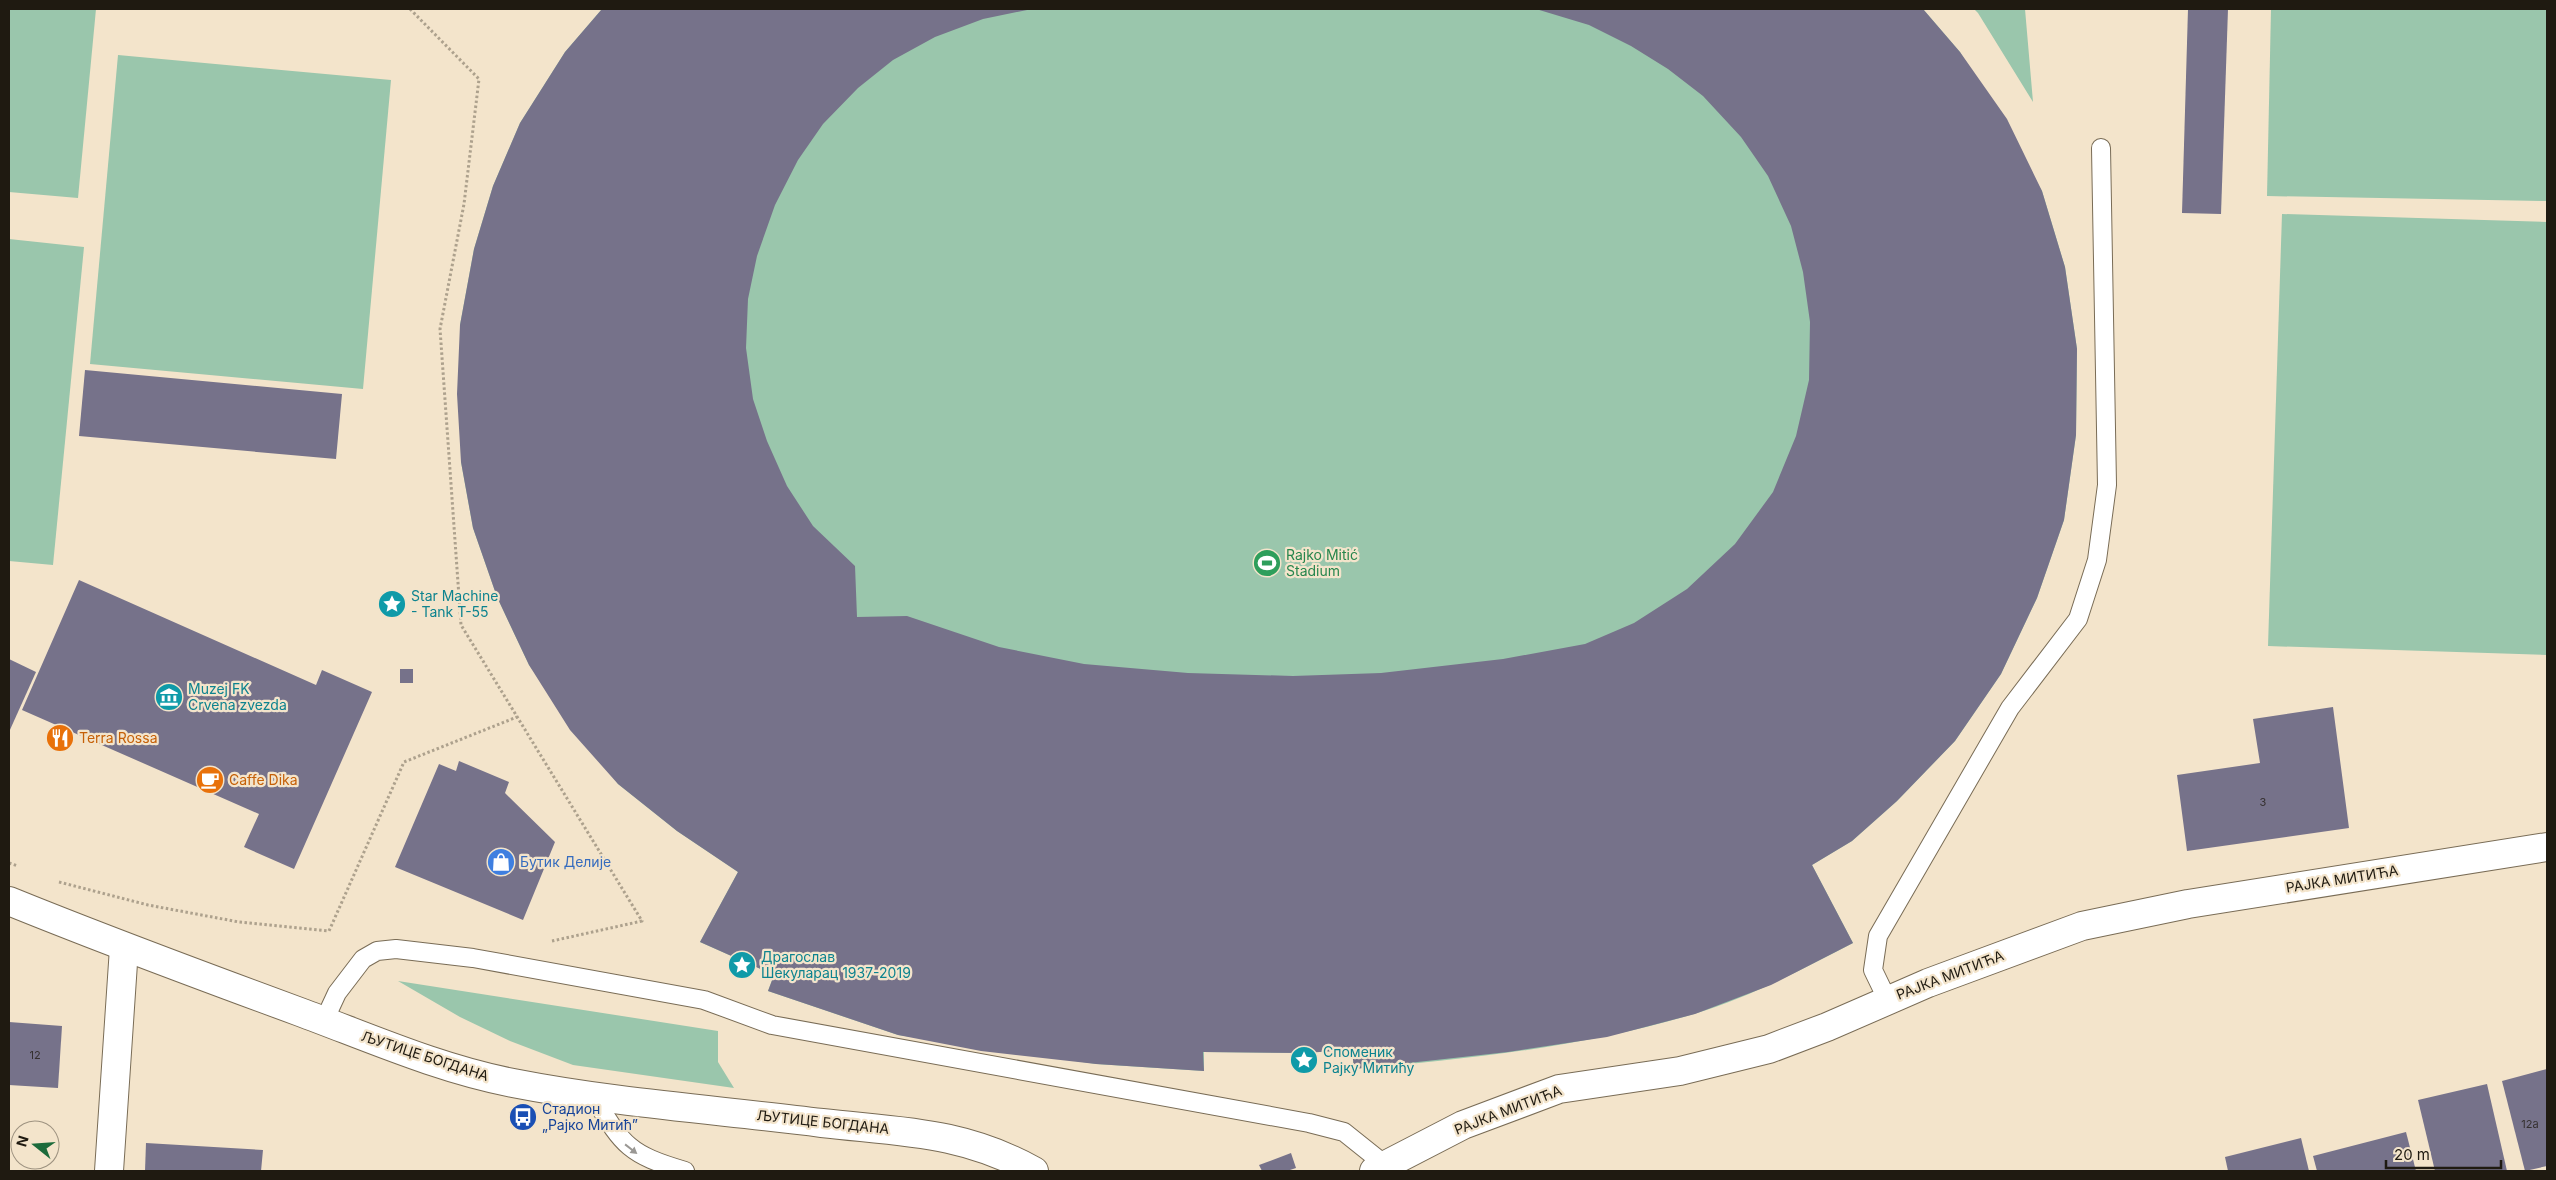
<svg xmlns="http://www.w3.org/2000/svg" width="2556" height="1180" viewBox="0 0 2556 1180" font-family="Inter,sans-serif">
	<rect width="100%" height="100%" fill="#f3e4cb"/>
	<g fill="#9ac6ac">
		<polygon points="9,9 96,9 78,198 9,192"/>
		<path d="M602 9H1923L1960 52 2042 191 2065 267 2077 349 2076 435 2064 520 2037 598 2001 674 1955 741 1897 801 1852 841 1812 865 1853 943C1801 970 1750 997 1694 1014 1585 1047 1468 1059 1354 1069L1352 1050 1303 1053 1204 1052V1071L1096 1064 898 1035 768 991 774 975 700 942 738 872 677 831 618 784 529 665 497 597 473 528 461 462 460 325 474 249 493 186 520 123 565 52Z"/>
		<polygon points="1974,9 2025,9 2033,102 1978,13"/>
		<polygon points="2271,9 2547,9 2547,201 2267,196"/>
		<polygon points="118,55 391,80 363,389 90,364"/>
		<polygon points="2282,214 2547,222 2547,655 2268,646"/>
		<polygon points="9,239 84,247 53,565 9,561"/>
		<polygon points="398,981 718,1031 718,1062 734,1088 573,1065 510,1041 460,1017"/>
	</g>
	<g fill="#76728a">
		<polygon points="602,9 1032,9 983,19 935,37 893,60 858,88 823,124 798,160 775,205 757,256 748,299 746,348 753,399 767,441 787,486 813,526 855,566 857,617 907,616 999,647 1084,664 1188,673 1293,676 1381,673 1503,659 1585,644 1634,623 1687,589 1735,544 1773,492 1796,436 1809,380 1810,322 1803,272 1791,226 1768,176 1741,137 1703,96 1668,69 1631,46 1589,25 1536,9 1923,9 1960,52 2007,119 2042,191 2065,267 2077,349 2076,435 2064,520 2037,598 2001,674 1955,741 1897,801 1852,841 1812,865 1853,943 1771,985 1695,1014 1607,1037 1508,1052 1354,1069 1352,1050 1303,1053 1203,1052 1204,1071 1096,1064 981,1051 898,1035 768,991 774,975 700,942 738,872 677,831 618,784 570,730 529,665 497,597 473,528 461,462 457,394 460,325 474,249 493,186 520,123 565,52"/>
		<polygon points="2188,9 2228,9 2221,214 2182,213"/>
		<polygon points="85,370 342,394 336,459 79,436"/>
		<polygon points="79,580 316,685 322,670 372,692 294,869 244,847 259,814 22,710"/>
		<polygon points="9,659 36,672 9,732"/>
		<rect x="400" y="669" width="13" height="14"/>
		<polygon points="2333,707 2349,828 2187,851 2177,775 2260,763 2253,719"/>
		<polygon points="459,761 509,782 505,793 555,842 523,920 395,867 439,764 456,771"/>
		<polygon points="9,1022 62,1026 58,1088 9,1085"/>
		<polygon points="2547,1069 2547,1166 2525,1171 2502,1081"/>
		<polygon points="2487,1084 2507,1171 2435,1171 2418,1100"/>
		<polygon points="2406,1132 2416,1171 2317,1171 2313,1156"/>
		<polygon points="2301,1138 2309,1171 2228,1171 2225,1157"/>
		<polygon points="146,1143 263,1150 261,1171 145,1171"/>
		<polygon points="1291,1153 1296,1168 1287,1171 1262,1171 1259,1165"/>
	</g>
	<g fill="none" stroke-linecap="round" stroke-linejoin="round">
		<defs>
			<g id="service">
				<polyline points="1887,999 1873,970 1878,936 2010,708 2078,619 2097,560 2107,485 2101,148"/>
				<polyline points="324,1021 337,993 363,959 377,951 396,949 473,958 704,1000 772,1025 1309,1123 1344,1132 1384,1164"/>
				<path d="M593 1096C623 1145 627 1154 685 1171"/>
			</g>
			<g id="minor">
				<polyline points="109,1171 124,948"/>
				<polyline points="1374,1171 1463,1125 1559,1089 1680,1071 1769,1049 1827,1027 1928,983 2082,926 2188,904 2547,847"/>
			</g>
			<path id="tertiary" d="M9 901C105 940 202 976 300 1012 370 1038 440 1069 513 1083 615 1103 719 1110 822 1123 901 1132 962 1131 1034 1171"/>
		</defs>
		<use href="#service" stroke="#796c56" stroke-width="20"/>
		<use href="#minor" stroke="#796c56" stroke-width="30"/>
		<use href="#tertiary" stroke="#796c56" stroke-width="30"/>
		<g stroke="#ada18d" stroke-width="3" stroke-dasharray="2.5 2.5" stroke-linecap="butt">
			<polyline points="410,9 479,79 464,204 440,329 461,625 642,921 552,941"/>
			<polyline points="9,863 18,866"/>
			<polyline points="59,882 148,905 239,922 329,931 404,762 517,717"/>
		</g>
		<use href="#service" stroke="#fff" stroke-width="18"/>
		<use href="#minor" stroke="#fff" stroke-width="28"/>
		<use href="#tertiary" stroke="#fff" stroke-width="28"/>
	</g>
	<defs><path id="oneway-solid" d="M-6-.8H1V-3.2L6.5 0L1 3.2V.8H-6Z" transform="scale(1.25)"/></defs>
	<use fill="#9a9894" href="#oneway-solid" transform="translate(631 1149) rotate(38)"/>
	<defs>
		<symbol id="stadium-disc" viewBox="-11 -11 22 22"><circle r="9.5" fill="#2e9e5b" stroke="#f3e4cb"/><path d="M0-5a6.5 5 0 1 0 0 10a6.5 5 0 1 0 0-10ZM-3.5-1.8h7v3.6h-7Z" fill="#fff"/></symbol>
		<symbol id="sight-disc" viewBox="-11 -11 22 22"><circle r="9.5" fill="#0f9aa8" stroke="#f3e4cb"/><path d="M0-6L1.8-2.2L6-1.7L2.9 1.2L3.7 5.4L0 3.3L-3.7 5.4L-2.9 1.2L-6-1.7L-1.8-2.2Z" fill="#fff"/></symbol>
		<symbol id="museum-disc" viewBox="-11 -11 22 22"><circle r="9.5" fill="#0f9aa8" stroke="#f3e4cb"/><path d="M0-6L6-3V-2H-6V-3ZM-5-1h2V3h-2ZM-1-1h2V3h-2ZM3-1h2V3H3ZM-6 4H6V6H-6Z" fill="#fff"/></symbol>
		<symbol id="restaurant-disc" viewBox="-11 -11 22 22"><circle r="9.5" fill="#e8710a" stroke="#f3e4cb"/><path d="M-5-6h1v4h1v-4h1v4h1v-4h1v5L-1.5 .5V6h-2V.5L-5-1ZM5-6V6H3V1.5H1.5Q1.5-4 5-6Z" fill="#fff"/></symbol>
		<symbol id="cafe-disc" viewBox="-11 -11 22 22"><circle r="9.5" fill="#e8710a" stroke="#f3e4cb"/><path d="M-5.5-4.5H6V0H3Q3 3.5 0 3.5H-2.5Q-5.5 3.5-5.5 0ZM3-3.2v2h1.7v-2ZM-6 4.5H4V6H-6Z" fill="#fff"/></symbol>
		<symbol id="shop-disc" viewBox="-11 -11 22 22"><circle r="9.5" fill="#3f7fe0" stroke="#f3e4cb"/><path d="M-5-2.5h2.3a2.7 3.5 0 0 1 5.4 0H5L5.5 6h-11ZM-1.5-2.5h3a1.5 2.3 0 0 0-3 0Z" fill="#fff"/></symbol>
		<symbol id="bus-disc" viewBox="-11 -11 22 22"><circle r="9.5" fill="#1a4fb4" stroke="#f3e4cb"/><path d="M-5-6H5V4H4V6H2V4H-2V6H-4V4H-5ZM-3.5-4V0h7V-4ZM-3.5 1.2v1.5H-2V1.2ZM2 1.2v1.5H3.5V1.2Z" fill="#fff"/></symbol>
	</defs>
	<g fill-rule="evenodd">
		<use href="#stadium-disc" x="1251" y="547" width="32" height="32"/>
		<use href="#sight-disc" x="376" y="588" width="32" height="32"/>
		<use href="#museum-disc" x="153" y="681" width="32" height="32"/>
		<use href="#restaurant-disc" x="44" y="722" width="32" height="32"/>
		<use href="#cafe-disc" x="194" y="764" width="32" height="32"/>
		<use href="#shop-disc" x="485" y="846" width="32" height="32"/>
		<use href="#sight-disc" x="726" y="949" width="32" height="32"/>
		<use href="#sight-disc" x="1288" y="1044" width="32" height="32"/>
		<use href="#bus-disc" x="507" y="1101" width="32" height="32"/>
	</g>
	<g text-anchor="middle" stroke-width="4.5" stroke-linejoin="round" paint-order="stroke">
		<g font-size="11" fill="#35302f">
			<text x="2263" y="806">3</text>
			<text x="35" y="1059">12</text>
			<text x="2530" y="1128">12a</text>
		</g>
		<g font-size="14" fill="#27864d" stroke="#f3e4cb" text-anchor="start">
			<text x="1286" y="560">Rajko Mitić<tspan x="1286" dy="16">Stadium</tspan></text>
		</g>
		<g font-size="14" fill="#0d838f" stroke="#f3e4cb" text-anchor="start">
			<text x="411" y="601">Star Machine<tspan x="411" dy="16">- Tank T-55</tspan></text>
			<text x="188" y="694">Muzej FK<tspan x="188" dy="16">Crvena zvezda</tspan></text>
			<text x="761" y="962">Драгослав<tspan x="761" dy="16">Шекуларац 1937-2019</tspan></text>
			<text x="1323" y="1057">Споменик<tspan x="1323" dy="16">Рајку Митићу</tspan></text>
		</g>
		<g font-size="14" fill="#c56008" stroke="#f3e4cb" text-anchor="start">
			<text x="79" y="743">Terra Rossa</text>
			<text x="229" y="785">Caffe Dika</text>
		</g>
		<g font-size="14" fill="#366cbe" stroke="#f3e4cb" text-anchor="start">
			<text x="520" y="867">Бутик Делије</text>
		</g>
		<g font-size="14" fill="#1f1a11" stroke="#f3e4cb">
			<text transform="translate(2342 879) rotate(-9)" y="5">РАЈКА МИТИЋА</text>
			<text transform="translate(1950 975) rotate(-21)" y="5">РАЈКА МИТИЋА</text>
			<text transform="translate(425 1056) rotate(18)" y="5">ЉУТИЦЕ БОГДАНА</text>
			<text transform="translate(1508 1110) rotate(-21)" y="5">РАЈКА МИТИЋА</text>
			<text transform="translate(823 1122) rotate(6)" y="5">ЉУТИЦЕ БОГДАНА</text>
		</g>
		<g font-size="14" fill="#164399" stroke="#f3e4cb" text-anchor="start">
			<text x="542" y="1114">Стадион<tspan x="542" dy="16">„Рајко Митић”</tspan></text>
		</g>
	</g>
	<rect width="2556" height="1180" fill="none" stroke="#1f1a11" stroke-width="20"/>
	<g transform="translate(35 1145) rotate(287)"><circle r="24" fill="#f3e4cb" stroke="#9e9381"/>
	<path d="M0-4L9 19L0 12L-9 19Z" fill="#1c6b3b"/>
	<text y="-8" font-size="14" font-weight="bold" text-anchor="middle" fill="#1f1a11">N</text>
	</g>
	<path d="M2386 1160v8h115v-8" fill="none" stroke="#1f1a11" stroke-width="2.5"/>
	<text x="2394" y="1160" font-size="15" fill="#1f1a11" stroke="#f3e4cb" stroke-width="4" paint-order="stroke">20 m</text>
</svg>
